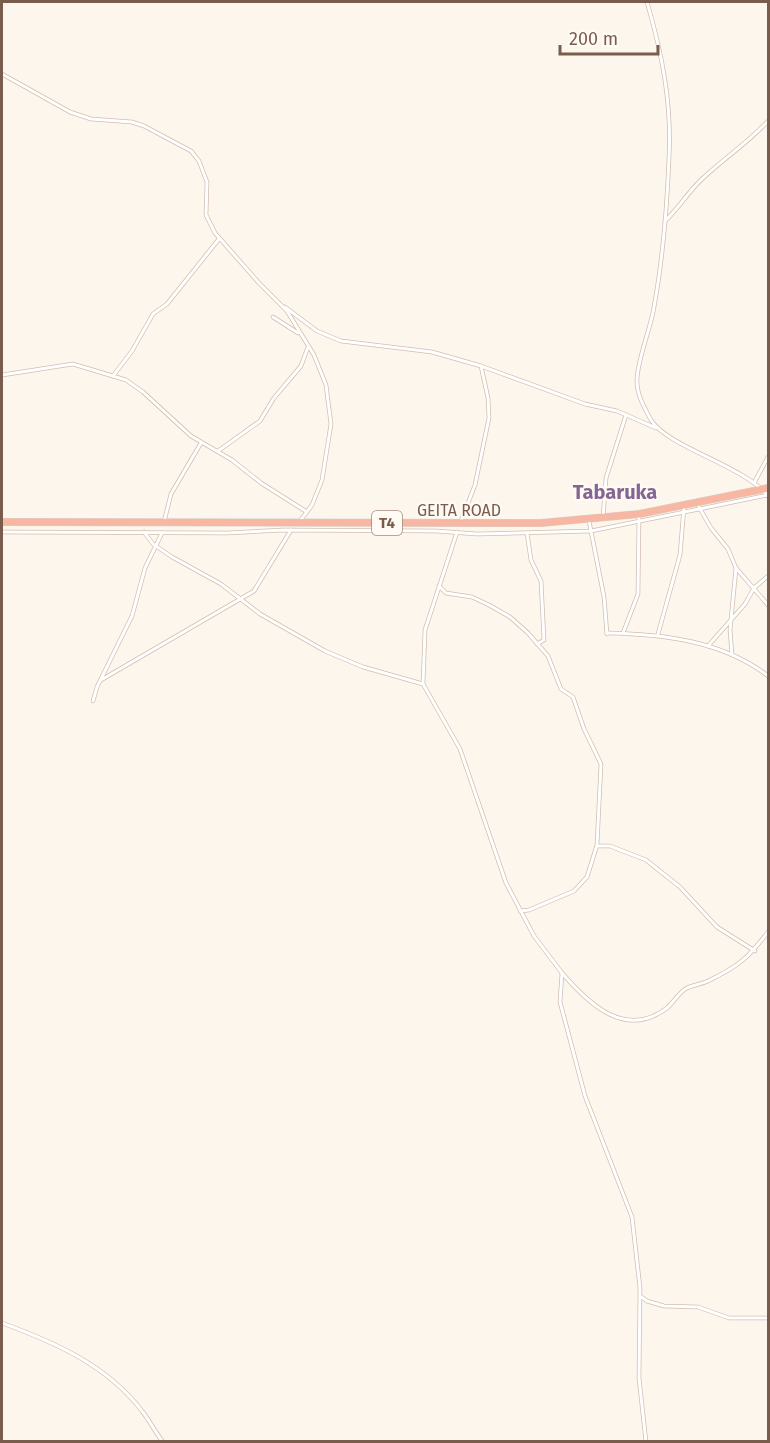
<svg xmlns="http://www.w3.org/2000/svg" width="770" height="1443" viewBox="0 0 770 1443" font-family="'Fira Sans',sans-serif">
	<rect width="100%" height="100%" fill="#fdf6ec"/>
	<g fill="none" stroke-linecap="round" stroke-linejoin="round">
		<defs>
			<g id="street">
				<path d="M647 2C662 54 672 103 669 158 667 208 663 258 654 307 651 328 636 363 637 382 637 395 645 409 651 420 669 448 743 465 768 496"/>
				<polyline points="2,74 70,112 91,119 132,122 144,126 191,151 199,161 207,182 206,215 215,233 259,283 287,311 314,355 326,385 331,424 322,480 312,505 300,521"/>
				<path d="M665 221C679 208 688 192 702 179 724 158 748 143 768 121"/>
				<polyline points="285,307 317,331 341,341 432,352 481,366 585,404 617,411 656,428"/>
				<polyline points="273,317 298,333"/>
				<polyline points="2,375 73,364 126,380 143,392 191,436 232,460 261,483 307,512"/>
				<polyline points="113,376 132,351 153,314 167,304 219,239"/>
				<polyline points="218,451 260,421 274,398 301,366 308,347"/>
				<polyline points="754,483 768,457"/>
				<polyline points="699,507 711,528 728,549 736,568 768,605"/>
				<polyline points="603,518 606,478 626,415"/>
				<polyline points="461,521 475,485 489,418 488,398 481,366"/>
				<polyline points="589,521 604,597 607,634"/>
				<polyline points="164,522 171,494 201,443"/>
				<polyline points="2,532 227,533 283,530 436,531 477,534 591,531 768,495"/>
				<polyline points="144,532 153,544 172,557 221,584 260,614 325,651 363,667 423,684"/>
				<polyline points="457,532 425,630 423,684 460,749 506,883 534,936 562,973 560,1002 585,1096 632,1217 640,1288 639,1378 646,1442"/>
				<polyline points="527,533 531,560 541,581 544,640 537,644"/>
				<polyline points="439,586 446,593 472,597 489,605 510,617 528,633 548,656 561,689 573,697 584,729 601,764 597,845 587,877 574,891 529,910 520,911"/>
				<path d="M607 633C663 634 723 641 768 676"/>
				<polyline points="623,633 638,594 639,515"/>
				<polyline points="658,634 680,555 684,507"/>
				<polyline points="708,646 745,604 754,588 768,576"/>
				<polyline points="732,655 730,630 736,568"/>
				<polyline points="101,680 254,591 291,530"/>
				<polyline points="93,701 97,687 132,616 145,568 162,533"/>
				<polyline points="597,846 610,846 646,860 680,887 717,927 755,951"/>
				<path d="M562 973C588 1003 625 1040 667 1008 674 1002 679 992 687 988 693 985 702 984 708 981 739 966 748 958 768 932"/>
				<polyline points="640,1296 647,1301 664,1306 698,1307 729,1318 768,1318"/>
				<path d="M2 1323C54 1342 107 1365 142 1411 150 1421 155 1432 163 1442"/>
			</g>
			<polyline id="highway" points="2,522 541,523 639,514 768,488"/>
		</defs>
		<use href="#street" stroke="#d1beb0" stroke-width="4.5"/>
		<use href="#highway" stroke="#dad1cd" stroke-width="8"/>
		<use href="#street" stroke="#fff" stroke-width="3"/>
		<use href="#highway" stroke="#f7b7a3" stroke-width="7"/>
	</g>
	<g text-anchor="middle" stroke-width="4.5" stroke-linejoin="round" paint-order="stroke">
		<rect fill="#fffaf3" stroke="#a28b7f" stroke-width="1.5" x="372" y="511" width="30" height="24" rx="4.5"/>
		<g font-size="15" font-weight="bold" fill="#7a5c4d">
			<text x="387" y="528">T4</text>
		</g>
		<g font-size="16" fill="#7a5c4d" stroke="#fffaf3">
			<text x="459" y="516">GEITA ROAD</text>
		</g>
		<g font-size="20" font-weight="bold" fill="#846695" stroke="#fffaf3">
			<text x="615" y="499">Tabaruka</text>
		</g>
	</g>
	<rect width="770" height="1443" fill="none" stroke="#7a5c4d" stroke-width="6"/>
	<path d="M560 45v9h98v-9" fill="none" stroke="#7a5c4d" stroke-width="3"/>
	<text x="569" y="45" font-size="18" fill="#7a5c4d" stroke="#fffaf3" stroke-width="4.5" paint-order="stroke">200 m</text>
</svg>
